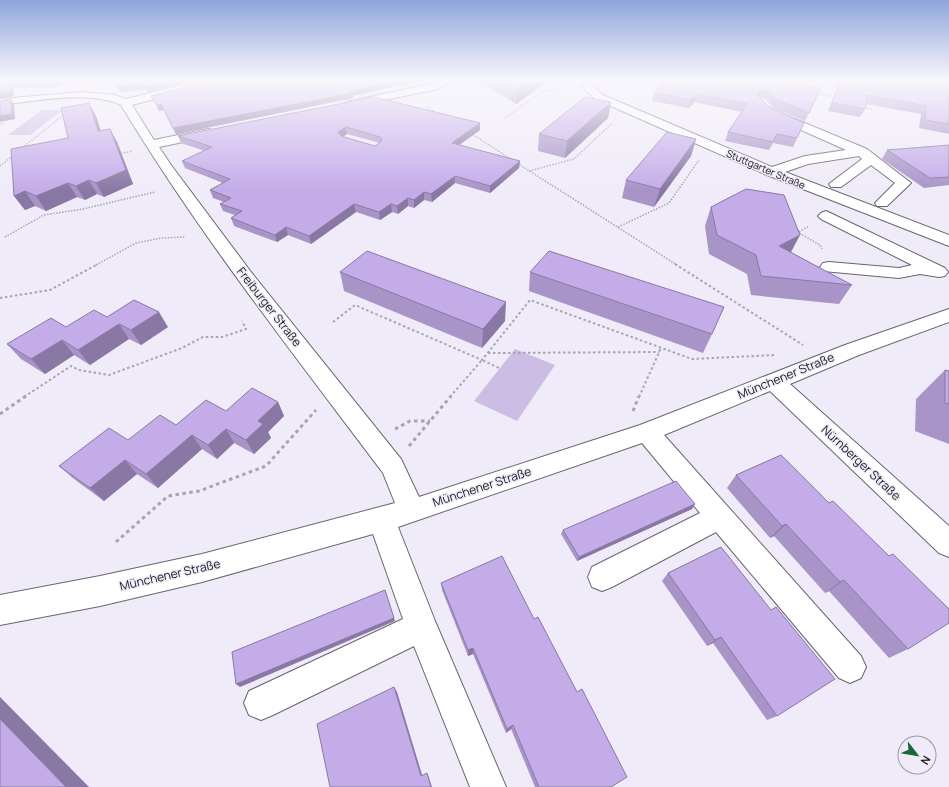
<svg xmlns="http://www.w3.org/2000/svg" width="949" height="787" viewBox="0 0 949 787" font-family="Manrope,sans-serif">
	<rect width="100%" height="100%" fill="#f0ebf8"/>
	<g fill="#cbbde3">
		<polygon points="42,110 63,110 30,135 8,135"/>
		<polygon points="515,349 555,365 517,421 474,401"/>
	</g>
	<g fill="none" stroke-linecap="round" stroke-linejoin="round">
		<defs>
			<g id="minor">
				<path d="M202 80H221L220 82 132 105 154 140 208 129 212 130 214 133 212 136 159 147 171 165 251 272 401 459 419 497 640 425 845 345 949 309V322L859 355 790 384 949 526V557L939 553 770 391 664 435 861 656 866 667 861 678 850 683 839 678 716 532 612 587 602 591 592 587 588 577 592 567 700 513 642 443 398 527 435 621 506 787H470L414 646 273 715 261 720 249 715 244 703 249 691 403 619 373 534 202 582 100 606 0 625V595L100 576 202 554 395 503 383 473C293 353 199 234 121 105 87 90 36 101 0 105V99L83 92 114 95 126 99Z"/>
				<polygon points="437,80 450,80 438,89 350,107 344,104 350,101 431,84"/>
				<polygon points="587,83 591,84 603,95 772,167 805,156 846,150 772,117 770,115 776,111 867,149 911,183 887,206 877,206 875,203 895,183 871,165 841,187 831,187 829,184 862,159 859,156 808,164 785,172 949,235 949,246 767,175 595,99 582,86"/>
				<polygon points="826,211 945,268 948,272 945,276 939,277 920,274 899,278 823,271 820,267 823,263 829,262 899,268 912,265 821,219 818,216 821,213"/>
			</g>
		</defs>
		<use href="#minor" stroke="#696570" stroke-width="2"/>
		<g stroke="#a8a4af" stroke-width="1.5" stroke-dasharray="1.5 1.5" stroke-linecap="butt">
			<polyline points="815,94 836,97"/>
			<polyline points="427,107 438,114"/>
			<polyline points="862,107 874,110"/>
			<polyline points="505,118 541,92 568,87"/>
			<polyline points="0,124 5,123"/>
			<polyline points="470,133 511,159"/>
			<polyline points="22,148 65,114"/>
			<polyline points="118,154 133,151"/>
			<polyline points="517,163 677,265"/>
			<polyline points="0,166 14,155"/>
			<polyline points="529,171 574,159 612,123"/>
			<polyline points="618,227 669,203 699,160"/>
			<polyline points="797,232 820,245 822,249"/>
			<polyline points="799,232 809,226"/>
			<polyline points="5,237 44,215 83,209 155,192"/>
			<polyline points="96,265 136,243 161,238 185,237"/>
		</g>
		<g stroke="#a8a4af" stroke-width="2" stroke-dasharray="2.5 2.5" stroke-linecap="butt">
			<polyline points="675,264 803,345"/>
			<polyline points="0,298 50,290 98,264"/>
			<polyline points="333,322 355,305 482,360 530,300 692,359 775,355"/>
			<polyline points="488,353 659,352"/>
			<polyline points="24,397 71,366 79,370 109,375 182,348 203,337 222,337 246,329 242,321"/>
			<polyline points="450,397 482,360 499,368"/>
			<polyline points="639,397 661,348"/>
		</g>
		<g stroke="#a8a4af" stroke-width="3" stroke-dasharray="3.5 3.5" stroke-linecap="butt">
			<polyline points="633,411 639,396"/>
			<polyline points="0,414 26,396"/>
			<polyline points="395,429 410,421 430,421"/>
			<polyline points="409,446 451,396"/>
			<polyline points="116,542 168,496 199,491 266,466 316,410"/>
		</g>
		<use href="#minor" fill="#fff" fill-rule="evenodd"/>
	</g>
	<g fill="#a994c8" fill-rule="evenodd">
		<polygon points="0,80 67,80 55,88 13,88 14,96 0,98"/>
		<polygon points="110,80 195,80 148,92 146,89 121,92"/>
		<polygon points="477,80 549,80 516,104"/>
		<polygon points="666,80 787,80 786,82 821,88 805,121 774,108 765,99 760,98 768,106 804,123 793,147 773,143 769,150 725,141 728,132 742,112 694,102 689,108 652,101 654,93"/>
		<polygon points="840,80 949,80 949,134 919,128 921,114 866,104 865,109 860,117 828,111"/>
		<polygon points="151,96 353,96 353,98 176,134 163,110 159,111 154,101"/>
		<path d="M374 97 480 123V130L459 145 520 161 519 168 490 193 455 183 432 202 424 200 414 208 408 206 398 214 392 212 380 220 356 212 311 244 288 235 277 242 234 226 231 218 235 215 223 211 220 204 224 202 213 198 210 190 223 183 185 168 182 161 205 151 181 143 178 136ZM347 134 380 143 375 146 342 137Z"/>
		<polygon points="611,102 608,118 565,158 538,151 539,134"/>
		<polygon points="96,116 101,131 117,142 133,184 104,197 97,194 85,200 77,197 46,211 35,206 25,210 14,196 68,138"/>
		<polygon points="696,139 691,156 654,207 622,198 626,180"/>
		<polygon points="949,145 949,185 924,188 882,159 887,150"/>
		<polygon points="711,207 791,253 852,285 839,304 751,295 747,274 709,254 705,226"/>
		<polygon points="340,272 505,321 482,348 344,291"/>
		<polygon points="530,272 712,334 703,353 529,291"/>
		<polygon points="107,317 168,327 141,345 129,339 90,365 74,355 45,374 21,359 7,344 66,327"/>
		<polygon points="945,370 949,371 949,444 915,431 916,399"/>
		<polygon points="278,402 284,416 268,432 271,438 254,454 234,443 217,459 202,449 158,488 137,474 104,501 74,479 59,466 128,440 176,425 226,411"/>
		<polygon points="781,455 908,649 889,658 829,591 825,593 774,536 770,538 727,488 736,475"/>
		<polygon points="695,504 692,509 577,561 561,534 563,530"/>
		<polygon points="721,547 777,716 767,720 713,643 707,646 662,581 668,573"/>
		<polygon points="441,583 611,787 535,787 511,729 506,733 473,654 468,656 442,590"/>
	</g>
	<g fill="#8978a3">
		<polygon points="56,80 67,80 55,88 52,83"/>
		<polygon points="172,80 195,80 148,92 146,87"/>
		<polygon points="400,80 423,80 353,96 353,98 176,134 173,128 349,92"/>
		<polygon points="531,80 549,80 516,104 517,90"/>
		<polygon points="10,83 13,88 14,96 0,98 0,92"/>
		<polygon points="144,83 146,89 121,92 119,87"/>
		<polygon points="763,90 760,98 754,101 757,93"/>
		<polygon points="696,94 694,102 689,108 691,100"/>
		<polygon points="11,99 14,105 15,119 0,122 0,116"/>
		<polygon points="611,102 608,118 565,158 567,141"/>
		<polygon points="89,103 96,116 105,145 98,131"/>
		<polygon points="161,104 163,110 159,111 157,105"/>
		<polygon points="480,123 480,130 452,150 452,143"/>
		<polygon points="346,127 347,134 340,139 338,132"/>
		<polygon points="110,129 117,142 133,184 104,197 96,183"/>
		<polygon points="696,139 691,156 654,207 660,189"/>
		<polygon points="520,161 519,168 490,193 490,186"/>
		<polygon points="455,176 455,183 432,202 431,194"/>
		<polygon points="89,180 97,194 85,200 76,186"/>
		<polygon points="68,183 77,197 46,211 36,196"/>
		<polygon points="25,191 35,206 25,210 14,196"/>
		<polygon points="424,192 424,200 414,208 414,200"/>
		<polygon points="408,198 408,206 398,214 397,206"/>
		<polygon points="354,204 356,212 311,244 309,236"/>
		<polygon points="391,204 392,212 380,220 379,212"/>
		<polygon points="286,227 288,235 277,242 275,235"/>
		<polygon points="800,235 790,254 779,246"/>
		<polygon points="506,302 505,321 482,348 483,329"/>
		<polygon points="159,312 168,327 141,345 131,330"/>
		<polygon points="119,324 129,339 90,365 78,350"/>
		<polygon points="62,340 74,355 45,374 31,359"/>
		<polygon points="278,402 284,416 268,432 271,438 254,454 246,440 258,421"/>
		<polygon points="226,429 234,443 217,459 208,445"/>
		<polygon points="192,435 202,449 158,488 146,474"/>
		<polygon points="125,460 137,474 104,501 90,488"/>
		<polygon points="695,504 692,509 577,561 579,557"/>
		<polygon points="786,524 774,536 770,538 782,526"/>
		<polygon points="844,580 829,591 825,593 840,582"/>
		<polygon points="385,590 395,621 240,687 236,684"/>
		<polygon points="721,637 713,643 707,646 715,640"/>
		<polygon points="473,648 473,654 468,656 468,650"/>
		<polygon points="394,687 397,692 423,778 421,776"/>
		<polygon points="0,697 89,787 66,787 0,719"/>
		<polygon points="513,725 511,729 506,733 507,729"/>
		<polygon points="427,773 428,775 432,787 431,787"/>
	</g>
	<g fill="#c4ace9" stroke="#8978a3" fill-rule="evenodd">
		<polygon points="0,80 56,80 52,83 10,83 11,91 0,92"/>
		<polygon points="112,80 172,80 146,87 144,83 119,87"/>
		<polygon points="211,80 400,80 349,92 353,93 173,128 161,104 157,105 151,96"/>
		<polygon points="500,80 531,80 517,90"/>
		<polygon points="666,80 786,80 785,82 821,88 809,113 777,100 768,90 763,90 757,93 757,95 768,106 804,123 797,138 777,134 773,142 728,132 747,104 696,94 691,100 654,93"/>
		<polygon points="840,80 949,80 949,124 925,120 926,106 868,95 865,109 832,103"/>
		<path d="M374 97 480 123 452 143 520 161 490 186 455 176 431 194 424 192 414 200 408 198 397 206 391 204 379 212 354 204 309 236 286 227 275 235 231 218 242 211 220 204 231 198 210 190 230 179 182 161 212 147 178 136ZM346 127 380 137 382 141 375 146 341 136 338 132Z"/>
		<polygon points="585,97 611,102 567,141 539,134"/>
		<polygon points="11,99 12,114 0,116 0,101"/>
		<polygon points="89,103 98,131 110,129 126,170 96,183 89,180 76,186 68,183 36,196 25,191 14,196 11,149 68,138 61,108"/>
		<polygon points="667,132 696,139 660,189 626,180"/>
		<polygon points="949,145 949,177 930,178 887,150"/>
		<polygon points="746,189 784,195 800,235 779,246 852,285 761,276 756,255 717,235 711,207"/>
		<polygon points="367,251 506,302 483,329 340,272"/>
		<polygon points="549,251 724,307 712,334 530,272"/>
		<polygon points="134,300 159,312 131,330 119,324 78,350 62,340 31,359 7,344 51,318 66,327 94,310 107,317"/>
		<polygon points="945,370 949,371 949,404 945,403"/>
		<polygon points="252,388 278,402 258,421 263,424 246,440 226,429 208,445 192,435 146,474 125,460 90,488 59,466 109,428 128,440 160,415 176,425 206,400 226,411"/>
		<polygon points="781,455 829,503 833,501 889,556 893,554 949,609 949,623 908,649 844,580 840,582 786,524 782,526 736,475"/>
		<polygon points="676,481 695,504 579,557 563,530"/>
		<polygon points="721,547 771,610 776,607 835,679 777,716 721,637 715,640 668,573"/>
		<polygon points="502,556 534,619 538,617 577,692 582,689 627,777 611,787 539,787 513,725 507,729 473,648 468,650 441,583"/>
		<polygon points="385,590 394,618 236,684 232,652"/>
		<polygon points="394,687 421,776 427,773 431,787 330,787 317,724"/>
		<polygon points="0,719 66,787 0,787"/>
	</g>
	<linearGradient id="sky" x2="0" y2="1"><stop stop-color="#8da5dc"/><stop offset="0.42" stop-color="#f8f6fc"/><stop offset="1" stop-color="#f8f6fc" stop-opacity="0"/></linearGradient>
	<rect width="949" height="190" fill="url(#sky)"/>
	<g text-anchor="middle" stroke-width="3" stroke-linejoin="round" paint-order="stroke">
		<g font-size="10" fill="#222025" stroke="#f0ebf8">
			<text transform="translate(766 169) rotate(23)" y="4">Stuttgarter Straße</text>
		</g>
		<g font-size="12" fill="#222025" stroke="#f0ebf8">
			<text transform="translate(269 307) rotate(52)" y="4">Freiburger Straße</text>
			<text transform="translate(786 376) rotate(-22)" y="4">Münchener Straße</text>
			<text transform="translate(861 463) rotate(43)" y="4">Nürnberger Straße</text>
			<text transform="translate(482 487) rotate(-18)" y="4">Münchener Straße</text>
			<text transform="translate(170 575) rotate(-13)" y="4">Münchener Straße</text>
		</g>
	</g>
	<g transform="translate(917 755) rotate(121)"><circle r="19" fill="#f0ebf8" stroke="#9e9aa4"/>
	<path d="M0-3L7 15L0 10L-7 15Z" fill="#186838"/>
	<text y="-6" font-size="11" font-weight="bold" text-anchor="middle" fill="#222025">N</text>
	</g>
</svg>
